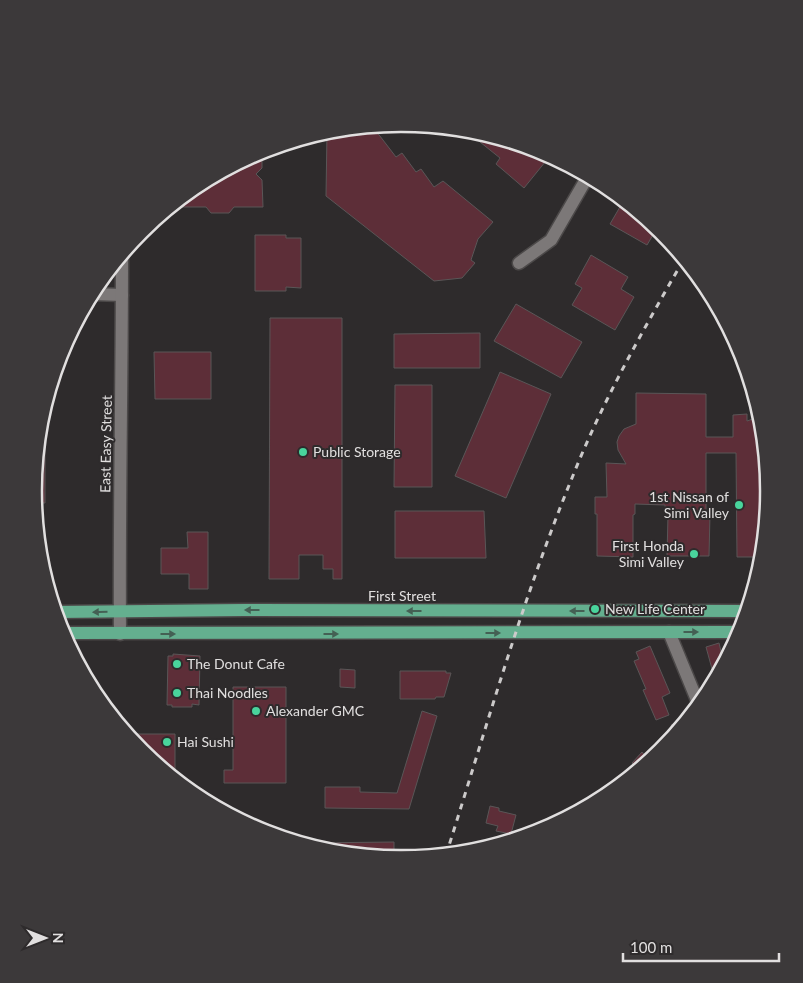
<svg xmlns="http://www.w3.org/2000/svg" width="803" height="983" viewBox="0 0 803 983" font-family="Lato,sans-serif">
	<rect width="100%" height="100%" fill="#2e2b2c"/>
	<g fill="#5d2e38" stroke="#5a5657">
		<polygon points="373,127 396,157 402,153 416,172 421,169 434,187 443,181 493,222 478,239 471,260 475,263 462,278 434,281 326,196 327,132"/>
		<polygon points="465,130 474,131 542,152 550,156 524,188 496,164 500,158"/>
		<polygon points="262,151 262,168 256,174 262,180 263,207 234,207 229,213 211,213 206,207 172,207 197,186"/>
		<polygon points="624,200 657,228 647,245 610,224"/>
		<polygon points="255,235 286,235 286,238 301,238 301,288 286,287 286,291 255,291"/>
		<polygon points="591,255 628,277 621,289 634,297 615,330 572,305 582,288 575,284"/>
		<polygon points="516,304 582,342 561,378 494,341"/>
		<polygon points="270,318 342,318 342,579 333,579 333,569 323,569 323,555 299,555 299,579 269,579"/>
		<polygon points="480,333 480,368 394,368 394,334"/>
		<polygon points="154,352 211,352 211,399 155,399"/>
		<polygon points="500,372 551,394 506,498 455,476"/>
		<polygon points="395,385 432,385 432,487 394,487"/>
		<polygon points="636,393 706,394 706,437 733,437 733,415 747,414 747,421 761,416 769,492 763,557 737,557 736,453 706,453 706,514 710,514 709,556 667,556 668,515 666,515 665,505 635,504 635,514 633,515 633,557 597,556 597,514 595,514 595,497 607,497 606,463 626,464 618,450 617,442 619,436 624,429 636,424"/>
		<polygon points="39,442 45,442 45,503 35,503 34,491"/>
		<polygon points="395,511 484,511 486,558 395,558"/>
		<polygon points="187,532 208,532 208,589 189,589 189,574 161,574 161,548 188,548"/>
		<polygon points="719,643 724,664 715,680 706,647"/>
		<polygon points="650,646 670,693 662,697 669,715 656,720 643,690 646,689 634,661 639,659 636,652"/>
		<polygon points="173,654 200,656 199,705 192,704 192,707 172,707 172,705 167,705 168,656 173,656"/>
		<polygon points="340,669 355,670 355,688 340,687"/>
		<polygon points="400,671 446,671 446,673 451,673 444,697 436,697 435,699 400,699"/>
		<polygon points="233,687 286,687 286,783 224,783 224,770 233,770"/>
		<polygon points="422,711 437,716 409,809 325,808 325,787 360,787 360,792 397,793"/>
		<polygon points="691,716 681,727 676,734 671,725"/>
		<polygon points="127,734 175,734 175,779 141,751"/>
		<polygon points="642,752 650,761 639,770 632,763"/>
		<polygon points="490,806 499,808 499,811 516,815 511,834 496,831 498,826 486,823"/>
		<polygon points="394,842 394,856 373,856 329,852 304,845 305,843"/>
	</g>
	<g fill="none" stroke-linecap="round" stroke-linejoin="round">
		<defs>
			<g id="minor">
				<polyline points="519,263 551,240 588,176"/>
				<polyline points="92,294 122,295"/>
				<polyline points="669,632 699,705"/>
				<path d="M120 634C119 508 122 382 122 255"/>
			</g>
			<g id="major">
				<polyline points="56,612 244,610 748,611"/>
				<polyline points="62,633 741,632"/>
			</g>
		</defs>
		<use href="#minor" stroke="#4c4949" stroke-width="15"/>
		<use href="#major" stroke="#4c4949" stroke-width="15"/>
		<use href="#minor" stroke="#7c7878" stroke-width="12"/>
		<use href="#major" stroke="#64af8f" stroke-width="12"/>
		<path stroke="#cccaca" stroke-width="3" stroke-dasharray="6 6" stroke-linecap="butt" d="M446 855C486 729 522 600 572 478 602 402 643 330 684 259"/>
	</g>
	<defs><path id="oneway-solid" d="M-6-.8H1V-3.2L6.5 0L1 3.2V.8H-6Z" transform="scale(1.25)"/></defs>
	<g fill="#446054">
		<use href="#oneway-solid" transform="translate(252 610) rotate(-180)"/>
		<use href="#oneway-solid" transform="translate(414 611) rotate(-180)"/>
		<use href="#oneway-solid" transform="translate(577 611) rotate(180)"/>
		<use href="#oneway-solid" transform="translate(100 612) rotate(178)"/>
		<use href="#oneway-solid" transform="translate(691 632)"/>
		<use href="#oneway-solid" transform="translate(493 633)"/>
		<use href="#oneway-solid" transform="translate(168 634)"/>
		<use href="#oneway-solid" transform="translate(331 634)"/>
	</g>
	<g fill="#49d49c" stroke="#2e2b2c" stroke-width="2">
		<circle cx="303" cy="452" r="5"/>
		<circle cx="739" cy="505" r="5"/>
		<circle cx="694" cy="554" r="5"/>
		<circle cx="595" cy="609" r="5"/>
		<circle cx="177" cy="664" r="5"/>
		<circle cx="177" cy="693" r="5"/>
		<circle cx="256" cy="711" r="5"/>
		<circle cx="167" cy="742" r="5"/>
	</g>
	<g text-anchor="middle" stroke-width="4" stroke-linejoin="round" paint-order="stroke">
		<g font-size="14" fill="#e1dfdf" stroke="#2e2b2c">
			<text transform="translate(106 444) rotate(-89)" y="5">East Easy Street</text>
			<text x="402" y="601">First Street</text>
		</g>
		<g font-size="14" fill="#e1dfdf" stroke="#2e2b2c" text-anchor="start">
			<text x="313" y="457">Public Storage</text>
			<text x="729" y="502" text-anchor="end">1st Nissan of<tspan x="729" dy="16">Simi Valley</tspan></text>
			<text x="684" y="551" text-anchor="end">First Honda<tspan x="684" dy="16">Simi Valley</tspan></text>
			<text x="605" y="614">New Life Center</text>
			<text x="187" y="669">The Donut Cafe</text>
			<text x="187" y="698">Thai Noodles</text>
			<text x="266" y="716">Alexander GMC</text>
			<text x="177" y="747">Hai Sushi</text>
		</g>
	</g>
	<path d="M0 0H803V983H0ZM42 491a359 359 0 1 1 718 0a359 359 0 1 1-718 0Z" fill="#3c393a" fill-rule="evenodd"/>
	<path fill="none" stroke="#e1dfdf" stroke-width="2.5" d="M42 491a359 359 0 1 1 718 0a359 359 0 1 1-718 0Z"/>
	<g transform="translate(45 938) rotate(90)" stroke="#2e2b2c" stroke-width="4" paint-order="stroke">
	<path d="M0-4L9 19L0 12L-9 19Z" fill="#e1dfdf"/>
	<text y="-8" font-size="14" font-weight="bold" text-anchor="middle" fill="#e1dfdf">N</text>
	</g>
	<path d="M623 953v8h156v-8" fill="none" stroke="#e1dfdf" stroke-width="2.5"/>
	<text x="630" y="953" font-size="15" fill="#e1dfdf" stroke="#2e2b2c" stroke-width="4" paint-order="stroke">100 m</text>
</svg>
